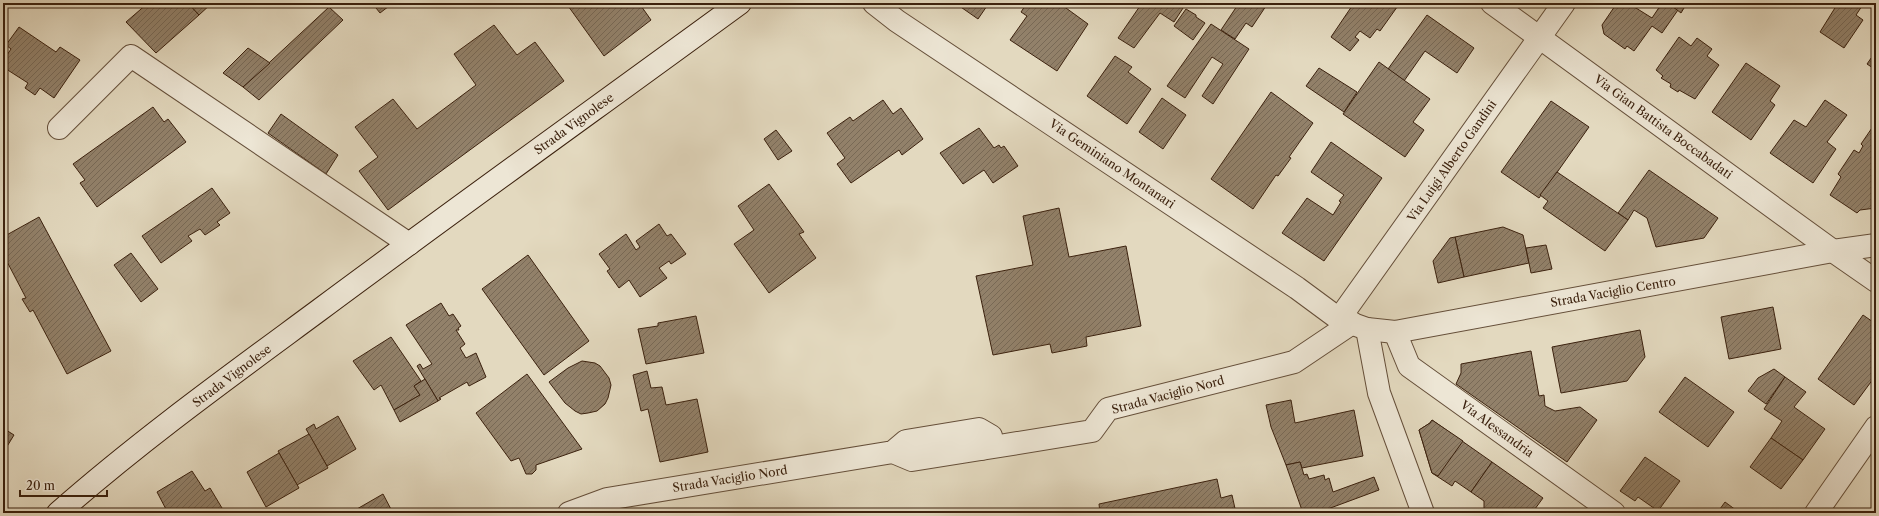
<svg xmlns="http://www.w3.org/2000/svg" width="1879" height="516" viewBox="0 0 1879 516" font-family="'Libre Caslon Text',serif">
	<defs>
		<pattern id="building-hatch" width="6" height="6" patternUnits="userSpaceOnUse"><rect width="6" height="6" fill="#92816a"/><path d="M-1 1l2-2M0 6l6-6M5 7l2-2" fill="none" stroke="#786956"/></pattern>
	</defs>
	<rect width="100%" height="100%" fill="#e3d9bf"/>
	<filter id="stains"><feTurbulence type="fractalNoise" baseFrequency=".005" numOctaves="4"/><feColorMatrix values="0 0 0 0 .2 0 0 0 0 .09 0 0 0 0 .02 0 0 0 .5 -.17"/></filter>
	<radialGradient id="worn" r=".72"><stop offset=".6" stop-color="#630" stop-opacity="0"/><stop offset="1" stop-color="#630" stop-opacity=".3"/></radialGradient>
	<g fill="url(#building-hatch)" stroke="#3b210e">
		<polygon points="148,3 188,3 199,15 156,53 126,22"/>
		<polygon points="188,3 212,3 199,15"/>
		<polygon points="372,3 393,3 380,13"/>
		<polygon points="566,3 639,3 651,20 604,56"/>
		<polygon points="955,3 989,3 978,19"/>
		<polygon points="1027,3 1065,3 1068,5 1066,8 1088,24 1057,71 1010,40 1027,16 1021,12"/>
		<polygon points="1142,3 1182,3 1185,5 1174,22 1160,13 1134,48 1118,38"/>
		<polygon points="1239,3 1268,3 1252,27 1246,23 1235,39 1221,30"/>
		<polygon points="1354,3 1400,3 1380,31 1377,29 1370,38 1360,31 1355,37 1359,40 1350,51 1331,37"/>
		<polygon points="1617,3 1628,3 1652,18 1662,3 1667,3 1678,10 1662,33 1652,26 1634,51 1627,46 1625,49 1604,34 1602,25"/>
		<polygon points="1668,3 1687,3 1681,13"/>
		<polygon points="1838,3 1857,3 1862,6 1856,15 1863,20 1844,48 1820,32"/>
		<polygon points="329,7 343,20 259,100 243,87"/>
		<polygon points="1186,9 1196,15 1196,17 1205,23 1193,40 1174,26"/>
		<polygon points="1427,15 1474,48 1457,73 1425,51 1404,81 1388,69"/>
		<polygon points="1211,24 1249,49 1213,104 1202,96 1223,64 1212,57 1185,98 1167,86"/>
		<polygon points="494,25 517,55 535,42 564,81 388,210 359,171 378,157 355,127 393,99 417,129 476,85 454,54"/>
		<polygon points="19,27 56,52 60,47 80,60 54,98 40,88 35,95 25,88 28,83 3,67 3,61 11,49 6,45"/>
		<polygon points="1679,37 1691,46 1697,38 1712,49 1707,56 1719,65 1695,99 1679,90 1678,92 1670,87 1671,84 1661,78 1663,76 1656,70"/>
		<polygon points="248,48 270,63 243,87 223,73"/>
		<polygon points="1876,51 1876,70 1867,64"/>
		<polygon points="1115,56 1132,67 1128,72 1151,89 1127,124 1087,96"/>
		<polygon points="1379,62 1430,99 1413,122 1424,130 1405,157 1343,114"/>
		<polygon points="1746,63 1780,86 1770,101 1775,105 1751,140 1712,112"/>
		<polygon points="1319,68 1357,92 1344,112 1306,86"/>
		<polygon points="1271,92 1313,123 1289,157 1291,158 1278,176 1276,175 1253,209 1211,179"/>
		<polygon points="1162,98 1186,115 1163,149 1139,132"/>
		<polygon points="883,100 893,114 901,108 923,139 902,155 899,150 851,183 837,164 845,158 827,133 850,117 853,121"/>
		<polygon points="1825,100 1847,115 1827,142 1836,149 1813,183 1770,153 1794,120 1806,127"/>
		<polygon points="1551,101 1589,127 1539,198 1501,172"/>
		<polygon points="153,107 164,122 168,119 186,142 97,207 80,183 85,180 73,164"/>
		<polygon points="281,114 338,155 326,174 268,133"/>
		<polygon points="1876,122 1876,208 1860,210 1857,213 1830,195 1841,177 1838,174 1854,150 1859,153 1863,146 1861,144"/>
		<polygon points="979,128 994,148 999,145 1001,148 1004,146 1018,166 993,183 984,170 963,184 940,153"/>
		<polygon points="776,130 792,151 778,160 764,139"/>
		<polygon points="1331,142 1382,178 1324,261 1282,233 1307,198 1333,215 1341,202 1339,201 1344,195 1311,172"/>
		<polygon points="1649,170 1718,218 1704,238 1656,247 1647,218 1634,210 1628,220 1618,213"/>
		<polygon points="1557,172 1628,220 1605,251 1543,208 1548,201 1540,195"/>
		<polygon points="769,184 804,232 799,234 816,258 769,293 734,244 754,230 738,206"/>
		<polygon points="212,188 230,213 217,222 220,225 205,235 200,229 188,236 192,241 161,263 142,236"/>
		<polygon points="1059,208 1069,257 1126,246 1141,326 1086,337 1087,346 1052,353 1050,344 993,355 976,276 1033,265 1023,216"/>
		<polygon points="39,217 111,351 67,374 33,310 30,312 22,299 26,298 3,254 3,237"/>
		<polygon points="659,224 667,236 671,234 686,254 671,264 669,261 659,268 667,278 640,297 629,280 619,288 607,271 610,269 599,254 626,234 636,250 640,247 636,241"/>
		<polygon points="1503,227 1523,235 1529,263 1464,277 1455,237"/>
		<polygon points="1455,237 1464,277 1438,283 1433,261 1450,238"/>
		<polygon points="1546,245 1552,269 1531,273 1526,248"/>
		<polygon points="131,253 158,289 141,302 114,265"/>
		<polygon points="528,255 589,341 544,375 482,289"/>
		<polygon points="441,303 449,316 453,314 461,326 458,328 459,330 456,330 465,344 460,348 466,358 476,353 486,377 469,386 467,382 439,398 441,399 438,401 417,366 420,364 423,369 432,364 406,325"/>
		<polygon points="1773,307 1781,349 1729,359 1721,317"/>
		<polygon points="1863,315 1876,324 1876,375 1854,405 1818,379"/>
		<polygon points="696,316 704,353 646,364 638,329 658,326 658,323"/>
		<polygon points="1640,330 1645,357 1627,381 1561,393 1552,347"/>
		<polygon points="391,337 421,381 414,386 420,395 394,410 381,385 374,390 353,361"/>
		<polygon points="1531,351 1539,396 1544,395 1545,406 1555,411 1580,407 1597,420 1567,462 1456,384 1461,373 1461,364"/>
		<polygon points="582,361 595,363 600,366 609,378 611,385 608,398 605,404 597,411 588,413 581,414 575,411 565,403 549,382 568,368"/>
		<polygon points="1774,369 1785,377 1766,404 1748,391 1758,378"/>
		<polygon points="647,371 651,388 662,387 666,405 697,399 708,452 660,462 648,409 641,411 633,375"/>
		<polygon points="527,374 582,449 536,465 536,470 532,474 526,474 519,458 511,461 476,413"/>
		<polygon points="1685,377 1734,412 1708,447 1659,412"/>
		<polygon points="1785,377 1806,392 1794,407 1825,429 1803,460 1771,438 1782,421 1764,409"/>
		<polygon points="425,379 438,401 400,422 394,410 420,395 414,386"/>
		<polygon points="1291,400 1295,423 1354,410 1363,456 1302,468 1300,462 1286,465 1271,427 1266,405"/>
		<polygon points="338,416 356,449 327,466 306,429 314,424 316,429"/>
		<polygon points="1432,420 1492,462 1471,492 1455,481 1452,486 1432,473 1419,430 1430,423"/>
		<polygon points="1432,420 1463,441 1438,476 1432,473 1419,430 1430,423"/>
		<polygon points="3,428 14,435 3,453"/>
		<polygon points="309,434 328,468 297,485 278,451"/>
		<polygon points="1771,438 1803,460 1781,489 1750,467"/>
		<polygon points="279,453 299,488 266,507 247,472"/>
		<polygon points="1645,457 1680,481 1658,511 1638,497 1635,501 1620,491"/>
		<polygon points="1300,462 1304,475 1307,474 1309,479 1324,475 1325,480 1329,478 1333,492 1374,477 1379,490 1317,513 1303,513 1286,465"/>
		<polygon points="1492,462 1543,498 1532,513 1481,513 1484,509 1484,501 1471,492"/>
		<polygon points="192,471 205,491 210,488 225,513 168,513 157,492"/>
		<polygon points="1217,479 1221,498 1232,495 1236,513 1100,513 1099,504"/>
		<polygon points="383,494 393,513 350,513"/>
		<polygon points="1725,502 1740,513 1717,513"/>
	</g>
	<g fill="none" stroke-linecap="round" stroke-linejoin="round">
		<defs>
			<g id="minor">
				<polyline points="1492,3 1833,251 1876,281"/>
				<polyline points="59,128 131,56 409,244"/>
				<polyline points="1339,319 1564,3"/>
				<polyline points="1367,329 1379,393 1423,513"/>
				<polyline points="1395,332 1409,366 1614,513"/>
				<polyline points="981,449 1092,431 1108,409 1294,362 1352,323"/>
				<polyline points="569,513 607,499 893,452 906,441 979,429 991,436 981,449 912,460 893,452"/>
				<polyline points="1816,513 1876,427"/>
			</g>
			<polyline id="tertiary" points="874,3 897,21 1297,288 1339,319 1367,329 1395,332 1833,251 1876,245"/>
			<path id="secondary" d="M58 513C141 440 230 376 318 311 458 207 599 106 740 3"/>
		</defs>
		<use href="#minor" stroke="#654f3a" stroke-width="24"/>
		<use href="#tertiary" stroke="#654f3a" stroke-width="24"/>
		<use href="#secondary" stroke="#3b210e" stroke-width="24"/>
		<use href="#minor" stroke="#ede6d5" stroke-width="22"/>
		<use href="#tertiary" stroke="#ede6d5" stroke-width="22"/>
		<use href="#secondary" stroke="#ede6d5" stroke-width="22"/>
	</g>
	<g text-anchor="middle" stroke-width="3" stroke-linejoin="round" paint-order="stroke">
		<g font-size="12" fill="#3b210e" stroke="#ede6d5">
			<text transform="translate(574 124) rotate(-36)" y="4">Strada Vignolese</text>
			<text transform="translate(1663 127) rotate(36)" y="4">Via Gian Battista Boccabadati</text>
			<text transform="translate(1452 161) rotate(-55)" y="4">Via Luigi Alberto Gandini</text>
			<text transform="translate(1112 164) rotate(34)" y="4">Via Geminiano Montanari</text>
			<text transform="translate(1613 292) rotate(-10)" y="4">Strada Vaciglio Centro</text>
			<text transform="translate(232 376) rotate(-37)" y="4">Strada Vignolese</text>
			<text transform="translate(1168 395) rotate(-15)" y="4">Strada Vaciglio Nord</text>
			<text transform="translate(1497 429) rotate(36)" y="4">Via Alessandria</text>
			<text transform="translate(730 479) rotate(-9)" y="4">Strada Vaciglio Nord</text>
		</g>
	</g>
	<rect width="1879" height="516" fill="none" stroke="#e3d9bf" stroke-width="16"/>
	<rect x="4" y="4" width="1871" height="508" fill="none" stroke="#3b210e" stroke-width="2"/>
	<rect x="8" y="8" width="1863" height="500" fill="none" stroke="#3b210e"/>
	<path d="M20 490v6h87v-6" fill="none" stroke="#3b210e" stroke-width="2"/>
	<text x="26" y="490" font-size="12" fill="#3b210e" stroke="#ede6d5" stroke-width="3" paint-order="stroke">20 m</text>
	<rect width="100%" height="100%" filter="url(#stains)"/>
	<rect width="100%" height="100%" fill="url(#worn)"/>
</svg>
